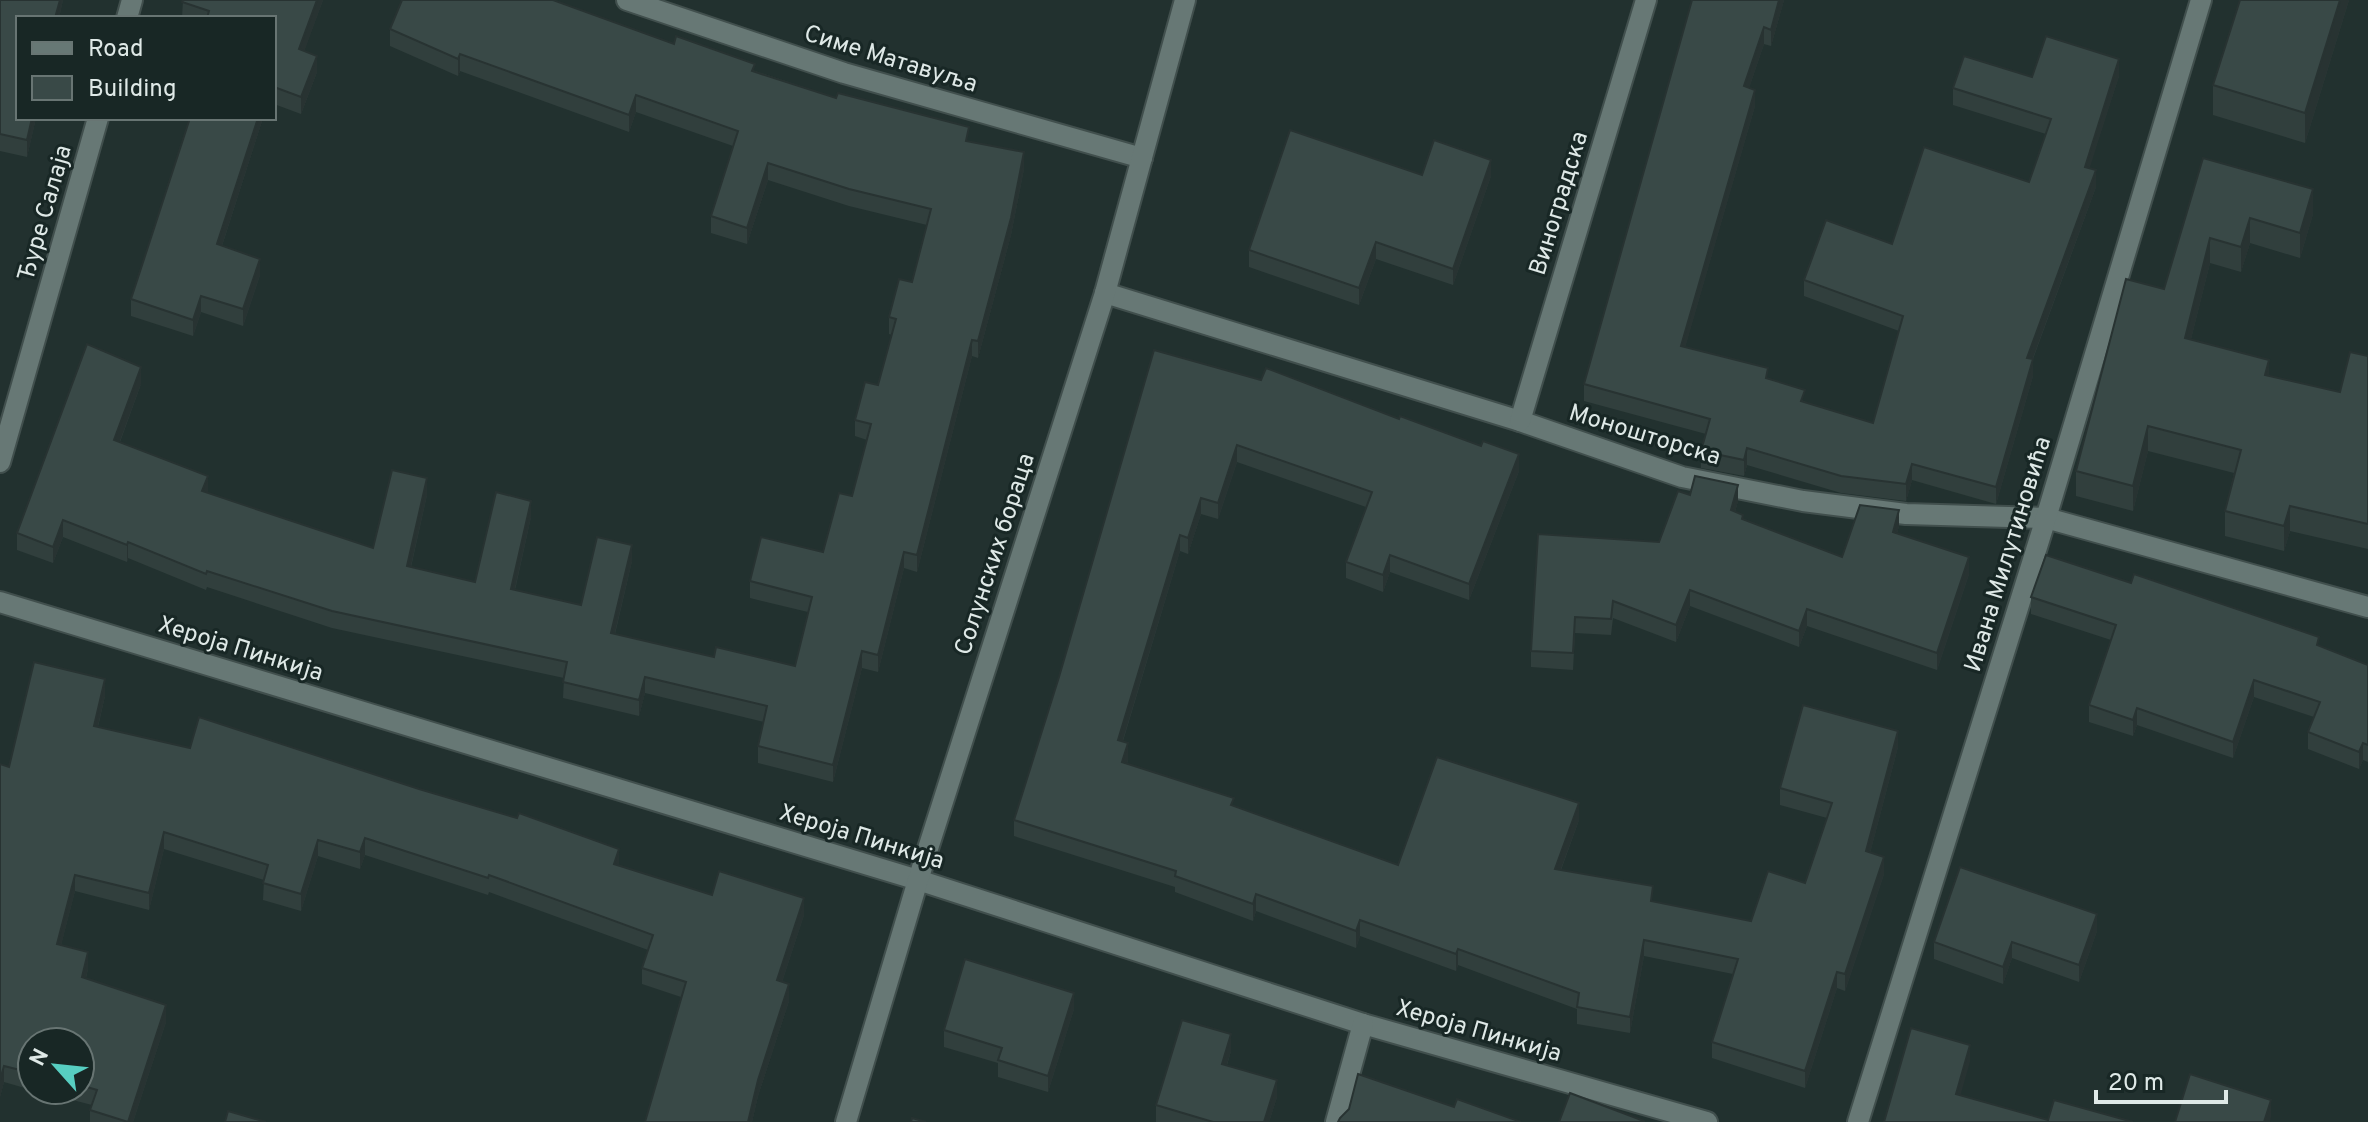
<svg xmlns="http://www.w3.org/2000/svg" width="2368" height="1122" viewBox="0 0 2368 1122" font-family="Overpass,sans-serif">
	<rect width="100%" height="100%" fill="#22312f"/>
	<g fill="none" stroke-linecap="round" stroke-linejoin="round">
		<defs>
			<g id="minor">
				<polyline points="627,0 844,73 1142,158"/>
				<polyline points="127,18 132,0"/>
				<polyline points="1105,293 1520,421 1682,477 1803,501 1906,514 2046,518 2368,607"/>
				<polyline points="1520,421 1646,0"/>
				<polyline points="0,462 98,118"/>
				<polyline points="0,602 918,880 1363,1024 1707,1122"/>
				<polyline points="1336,1122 1363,1024"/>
				<polyline points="1858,1122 2046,518 2201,0"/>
			</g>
			<polyline id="tertiary" points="846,1122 918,880 1105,293 1185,0"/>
		</defs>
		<use href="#minor" stroke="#414f4d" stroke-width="24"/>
		<use href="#tertiary" stroke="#414f4d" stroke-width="24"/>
		<use href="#minor" stroke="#677875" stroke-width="20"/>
		<use href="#tertiary" stroke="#677875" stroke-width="20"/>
	</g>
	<g fill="#313f3d">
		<polygon points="0,0 63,0 59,18 18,118 36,118 27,157 0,151"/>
		<polygon points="183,0 323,0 304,51 317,72 301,114 274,104 274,18 182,18"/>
		<polygon points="1692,0 1784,0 1771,46 1764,44 1749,88 1755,106 1685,347 1768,379 1805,402 1873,423 1899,331 1804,296 1804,280 1892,244 2029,182 2046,134 1953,105 1953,88 2032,77 2119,76 2089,168 2096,187 2033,359 2033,376 1996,504 1912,480 1906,501 1841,493 1747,465 1744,476 1701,468 1701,451 1706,434 1584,401 1584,384"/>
		<polygon points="2349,0 2305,143 2213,115 2213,85"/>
		<polygon points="390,29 674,44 969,142 1024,169 1011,235 978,358 972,356 917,572 904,568 878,672 862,668 833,782 758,763 758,746 764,722 645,693 639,716 563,698 564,678 332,628 207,587 206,590 128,558 127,562 63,537 53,563 17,550 17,533 141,384 120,442 208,493 373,548 427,495 411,567 475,582 531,517 515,590 581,605 632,561 615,634 714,657 795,666 808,612 750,598 750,581 823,552 852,496 867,440 855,436 855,420 878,385 892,335 889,334 889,317 912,282 927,225 849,206 768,180 747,244 711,233 711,216 733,146 636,112 629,132 460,71 458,76 390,46"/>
		<polygon points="190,118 263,118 222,246 260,275 243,326 201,312 193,336 131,316 131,299"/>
		<polygon points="2203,158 2313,214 2300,258 2250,243 2241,272 2210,263 2191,339 2269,376 2340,392 2368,356 2368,549 2290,531 2284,551 2225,536 2225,511 2234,473 2148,451 2133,511 2076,496 2076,471 2164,289"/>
		<polygon points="1422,175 1491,176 1453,285 1376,259 1359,305 1249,267 1249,250"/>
		<polygon points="1154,350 1519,471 1469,600 1390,572 1383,592 1346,578 1346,562 1366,507 1237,462 1218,519 1201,514 1188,554 1180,551 1123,741 1128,760 1127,764 1234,806 1398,865 1579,820 1561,870 1653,902 1751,921 1805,883 1827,818 1780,805 1780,788 1898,747 1870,853 1884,874 1845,991 1837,988 1805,1088 1712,1058 1712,1042 1733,974 1644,956 1630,1033 1577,1024 1577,1009 1458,965 1456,971 1360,936 1356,948 1256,911 1253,921 1175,892 1175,887 1014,836 1014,820 1059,677"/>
		<polygon points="1690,495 1738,501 1735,512 1743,520 1842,557 1899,526 1897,533 1969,574 1937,670 1807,626 1799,647 1690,606 1676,642 1613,618 1611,635 1575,633 1573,670 1531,667 1531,651 1659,542"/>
		<polygon points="2031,597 2319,646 2368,665 2368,762 2363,760 2359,769 2308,749 2308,732 2314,717 2254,697 2233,758 2137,725 2133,736 2089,722 2089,705 2111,640 2031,614"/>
		<polygon points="105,696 98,727 619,866 712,895 804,915 782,982 789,1001 758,1096 752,1122 645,1122 681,997 642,984 642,968 648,950 489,892 488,895 365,855 360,869 318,856 301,911 263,900 264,880 164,849 149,910 75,891 61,945 88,969 86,978 166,1022 133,1122 90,1122 90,1110 92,1105 34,1090 80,1090 80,1042 32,1042 32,1090 4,1082 0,1097 9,767"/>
		<polygon points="2097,931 2079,982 2012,958 2003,984 1934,959 1934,942"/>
		<polygon points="1074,1009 1048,1092 998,1077 998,1063 944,1047 944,1030"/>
		<polygon points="1231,1051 1227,1065 1277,1097 1269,1122 1156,1122 1156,1105"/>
	</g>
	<g fill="#283332">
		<polygon points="60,0 63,0 59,18 55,18"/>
		<polygon points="317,0 323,0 299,66 299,49"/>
		<polygon points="1779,0 1784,0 1771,46 1771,30"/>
		<polygon points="2340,0 2349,0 2305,143 2305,113"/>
		<polygon points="1764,27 1764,44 1744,103 1744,86"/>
		<polygon points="460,54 460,71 458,76 458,59"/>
		<polygon points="317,56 317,72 301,114 301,97"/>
		<polygon points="2119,59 2119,76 2085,183 2085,167"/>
		<polygon points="1755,90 1755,106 1681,362 1681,346"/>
		<polygon points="636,95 636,112 629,132 629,115"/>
		<polygon points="32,118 36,118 27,157 27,140"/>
		<polygon points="258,118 263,118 217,261 217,244"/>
		<polygon points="1024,152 1024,169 1011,235 978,358 978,341"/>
		<polygon points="1491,160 1491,176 1453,285 1453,269"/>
		<polygon points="768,163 768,180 747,244 747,228"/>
		<polygon points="2096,170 2096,187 2027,374 2027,358"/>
		<polygon points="2313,189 2313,214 2300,258 2300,233"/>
		<polygon points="2250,218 2250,243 2241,272 2241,247"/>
		<polygon points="2210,238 2210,263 2185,363 2185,338"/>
		<polygon points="1376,242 1376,259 1359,305 1359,288"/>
		<polygon points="260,259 260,275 243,326 243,309"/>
		<polygon points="201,296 201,312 193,336 193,320"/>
		<polygon points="972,340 972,356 917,572 917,555"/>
		<polygon points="2033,359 2033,376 1996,504 1996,487"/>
		<polygon points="2269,360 2269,385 2265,375"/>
		<polygon points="141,367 141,384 114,457 114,440"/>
		<polygon points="2148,426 2148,451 2133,511 2133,486"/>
		<polygon points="1237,445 1237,462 1218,519 1218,503"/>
		<polygon points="1747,448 1747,465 1744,476 1744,460"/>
		<polygon points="1519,454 1519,471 1469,600 1469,584"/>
		<polygon points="1912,464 1912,480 1906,501 1906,484"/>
		<polygon points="208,476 208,493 202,491"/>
		<polygon points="427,478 427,495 407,583 407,566"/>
		<polygon points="1738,485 1738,501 1731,527 1731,510"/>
		<polygon points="1201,498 1201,514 1188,554 1188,538"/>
		<polygon points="531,501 531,517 511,606 511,589"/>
		<polygon points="2290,506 2290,531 2284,551 2284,526"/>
		<polygon points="1899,510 1899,526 1893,548 1893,532"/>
		<polygon points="63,520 63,537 53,563 53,547"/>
		<polygon points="1180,535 1180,551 1118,756 1118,740"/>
		<polygon points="128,542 128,558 127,562 127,545"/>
		<polygon points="632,545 632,561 611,649 611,633"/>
		<polygon points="904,552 904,568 878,672 878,655"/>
		<polygon points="1390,555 1390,572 1383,592 1383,575"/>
		<polygon points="1969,557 1969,574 1937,670 1937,653"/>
		<polygon points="1690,590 1690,606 1676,642 1676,625"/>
		<polygon points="1807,609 1807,626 1799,647 1799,631"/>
		<polygon points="862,651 862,668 833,782 833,765"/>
		<polygon points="645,677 645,693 639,716 639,700"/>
		<polygon points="105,679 105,696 94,742 94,726"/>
		<polygon points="2254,680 2254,697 2233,758 2233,742"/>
		<polygon points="2137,708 2137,725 2133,736 2133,720"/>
		<polygon points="1898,731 1898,747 1866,868 1866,851"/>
		<polygon points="1128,743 1128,760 1122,779 1122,762"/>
		<polygon points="2363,743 2363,760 2359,769 2359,752"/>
		<polygon points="1579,803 1579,820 1555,885 1555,869"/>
		<polygon points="164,832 164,849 149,910 149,893"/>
		<polygon points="365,838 365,855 360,869 360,852"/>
		<polygon points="318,840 318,856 301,911 301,894"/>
		<polygon points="619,849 619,866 614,864"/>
		<polygon points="1884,857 1884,874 1845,991 1845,974"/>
		<polygon points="75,875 75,891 57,961 57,944"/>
		<polygon points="1256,894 1256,911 1253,921 1253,904"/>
		<polygon points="804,898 804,915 777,997 777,980"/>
		<polygon points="2097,914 2097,931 2079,982 2079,965"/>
		<polygon points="1360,920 1360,936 1356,948 1356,931"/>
		<polygon points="1644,940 1644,956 1630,1033 1630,1017"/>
		<polygon points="2012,942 2012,958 2003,984 2003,967"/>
		<polygon points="1458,949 1458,965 1456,971 1456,954"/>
		<polygon points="88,952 88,969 82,993 82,977"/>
		<polygon points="1837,972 1837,988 1805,1088 1805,1071"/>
		<polygon points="789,984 789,1001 758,1096 752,1122 748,1122 758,1080"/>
		<polygon points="1074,993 1074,1009 1048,1092 1048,1076"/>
		<polygon points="166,1005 166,1022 133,1122 128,1122"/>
		<polygon points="1231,1034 1231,1051 1222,1080 1222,1064"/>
		<polygon points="1970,1045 1970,1062 1956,1111 1956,1094"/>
		<polygon points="4,1066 4,1082 0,1097 0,1080"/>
		<polygon points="1277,1080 1277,1097 1269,1122 1264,1122"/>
		<polygon points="2271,1100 2271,1117 2270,1122 2264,1122"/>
	</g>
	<g fill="#394947" stroke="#283332" stroke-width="2">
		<polygon points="0,0 60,0 55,18 18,18 18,118 32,118 27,140 0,134"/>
		<polygon points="183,0 317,0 299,49 317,56 301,97 274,87 274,18 207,18 209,11 182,2"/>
		<polygon points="402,0 553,0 674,44 676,36 755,64 752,71 836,98 838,93 969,127 966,141 1024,152 1011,218 978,341 972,340 917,555 904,552 878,655 862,651 833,765 758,746 767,706 645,677 639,700 563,682 567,662 332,611 207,571 206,574 128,542 127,545 63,520 53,547 17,533 87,344 141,367 114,440 208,476 202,491 373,548 392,470 427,478 407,566 475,582 496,492 531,501 511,589 581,605 597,537 632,545 611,633 714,657 716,647 795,666 812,597 750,581 761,537 823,552 839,493 852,496 871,424 855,420 865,382 878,385 896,319 889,317 899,279 912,282 931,209 849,189 768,163 747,228 711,216 738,131 636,95 629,115 460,54 458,59 390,29"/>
		<polygon points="1692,0 1779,0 1771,30 1764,27 1744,86 1755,90 1681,346 1768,368 1766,378 1805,390 1801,401 1873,423 1903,316 1804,280 1826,220 1892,244 1924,147 2029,182 2051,119 1953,88 1964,56 2032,77 2046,36 2119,59 2085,167 2096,170 2027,358 2033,359 1996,487 1912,464 1906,484 1841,476 1747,448 1744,460 1701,451 1710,419 1584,384"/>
		<polygon points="2240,0 2340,0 2305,113 2213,85"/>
		<polygon points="190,118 258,118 217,244 260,259 243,309 201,296 193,320 131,299"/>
		<polygon points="1290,130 1422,175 1434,140 1491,160 1453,269 1376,242 1359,288 1249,250"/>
		<polygon points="2203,158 2313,189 2300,233 2250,218 2241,247 2210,238 2185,338 2269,360 2265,375 2340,392 2350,352 2368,356 2368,524 2290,506 2284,526 2225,511 2241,450 2148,426 2133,486 2076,471 2126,279 2164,289"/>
		<polygon points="1154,350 1261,380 1266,368 1399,419 1400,416 1481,446 1483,441 1519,454 1469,584 1390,555 1383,575 1346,562 1372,492 1237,445 1218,503 1201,498 1188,538 1180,535 1118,740 1128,743 1122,762 1234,798 1231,805 1398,865 1437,757 1579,803 1555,869 1653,886 1651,901 1751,921 1768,871 1805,883 1832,803 1780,788 1803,705 1898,731 1866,851 1884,857 1845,974 1837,972 1805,1071 1712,1042 1738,959 1644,940 1630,1017 1577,1007 1579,993 1458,949 1456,954 1360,920 1356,931 1256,894 1253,904 1175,876 1176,871 1014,820 1059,677"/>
		<polygon points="1695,476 1738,485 1731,510 1743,515 1742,519 1842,557 1860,505 1899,510 1893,532 1969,557 1937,653 1807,609 1799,631 1690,590 1676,625 1613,601 1611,619 1575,617 1573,653 1531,651 1538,534 1659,542 1678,491 1690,495"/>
		<polygon points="2046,555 2131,583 2134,574 2319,637 2317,645 2368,665 2368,745 2363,743 2359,752 2308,732 2320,702 2254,680 2233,742 2137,708 2133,720 2089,705 2116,625 2031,597"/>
		<polygon points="34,662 105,679 94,726 190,748 199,717 419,789 517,818 519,813 619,849 614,864 712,895 719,871 804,898 777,980 789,984 758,1080 748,1122 645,1122 686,982 642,968 653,935 489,875 488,878 365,838 360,852 318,840 301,894 263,883 268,865 164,832 149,893 75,875 57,944 88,952 82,977 166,1005 128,1122 90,1110 97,1090 80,1085 80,1042 32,1042 32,1073 4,1066 0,1080 0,764 9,767"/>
		<polygon points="1960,867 2097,914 2079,965 2012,942 2003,967 1934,942"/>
		<polygon points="965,959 1074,993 1048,1076 998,1060 1002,1048 944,1030"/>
		<polygon points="1182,1020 1231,1034 1222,1064 1277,1080 1264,1122 1213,1122 1156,1105"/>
		<polygon points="1911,1028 1970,1045 1956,1094 2048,1120 2054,1100 2133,1122 1884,1122"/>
		<polygon points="1358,1074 1454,1107 1457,1099 1521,1122 1338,1122 1340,1118 1349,1109"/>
		<polygon points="2190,1074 2271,1100 2264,1122 2175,1122"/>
		<polygon points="1570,1093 1644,1121 1644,1122 1559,1122"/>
		<polygon points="228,1111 266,1122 225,1122"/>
		<polygon points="912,1118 926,1122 911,1122"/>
	</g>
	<g text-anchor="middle" stroke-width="6" stroke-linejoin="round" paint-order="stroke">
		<g font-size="24" fill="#dfe9e7" stroke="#182725">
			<text transform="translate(891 58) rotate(17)" y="8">Симе Матавуља</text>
			<text transform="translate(1558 203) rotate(-73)" y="8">Виноградска</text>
			<text transform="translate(44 213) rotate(-74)" y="8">Ђуре Салаја</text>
			<text transform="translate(1645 434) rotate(17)" y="8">Моношторска</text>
			<text transform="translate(994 554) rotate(-72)" y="8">Солунских бораца</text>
			<text transform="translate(2007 554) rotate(-73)" y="8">Ивана Милутиновића</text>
			<text transform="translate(241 648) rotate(17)" y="8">Хероја Пинкија</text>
			<text transform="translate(862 836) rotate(17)" y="8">Хероја Пинкија</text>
			<text transform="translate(1479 1030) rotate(16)" y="8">Хероја Пинкија</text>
		</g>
	</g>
	<rect x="16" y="16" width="260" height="104" fill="#182725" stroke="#687573" stroke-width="2"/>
	<rect x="32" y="42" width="40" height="12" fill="#677875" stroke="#687573" stroke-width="2"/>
	<text x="88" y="56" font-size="24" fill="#dfe9e7">Road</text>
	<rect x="32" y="76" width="40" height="24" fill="#394947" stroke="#687573" stroke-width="2"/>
	<text x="88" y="96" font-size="24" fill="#dfe9e7">Building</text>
	<g transform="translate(56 1066) rotate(297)"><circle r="38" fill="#182725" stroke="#687573" stroke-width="2"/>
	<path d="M0-6L14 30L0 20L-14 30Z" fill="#57cec1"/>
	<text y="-12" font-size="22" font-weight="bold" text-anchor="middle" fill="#dfe9e7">N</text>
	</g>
	<path d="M2096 1090v12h130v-12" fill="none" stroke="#dfe9e7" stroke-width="4"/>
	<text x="2108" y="1090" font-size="24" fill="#dfe9e7" stroke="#182725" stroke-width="6" paint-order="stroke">20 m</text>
</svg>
